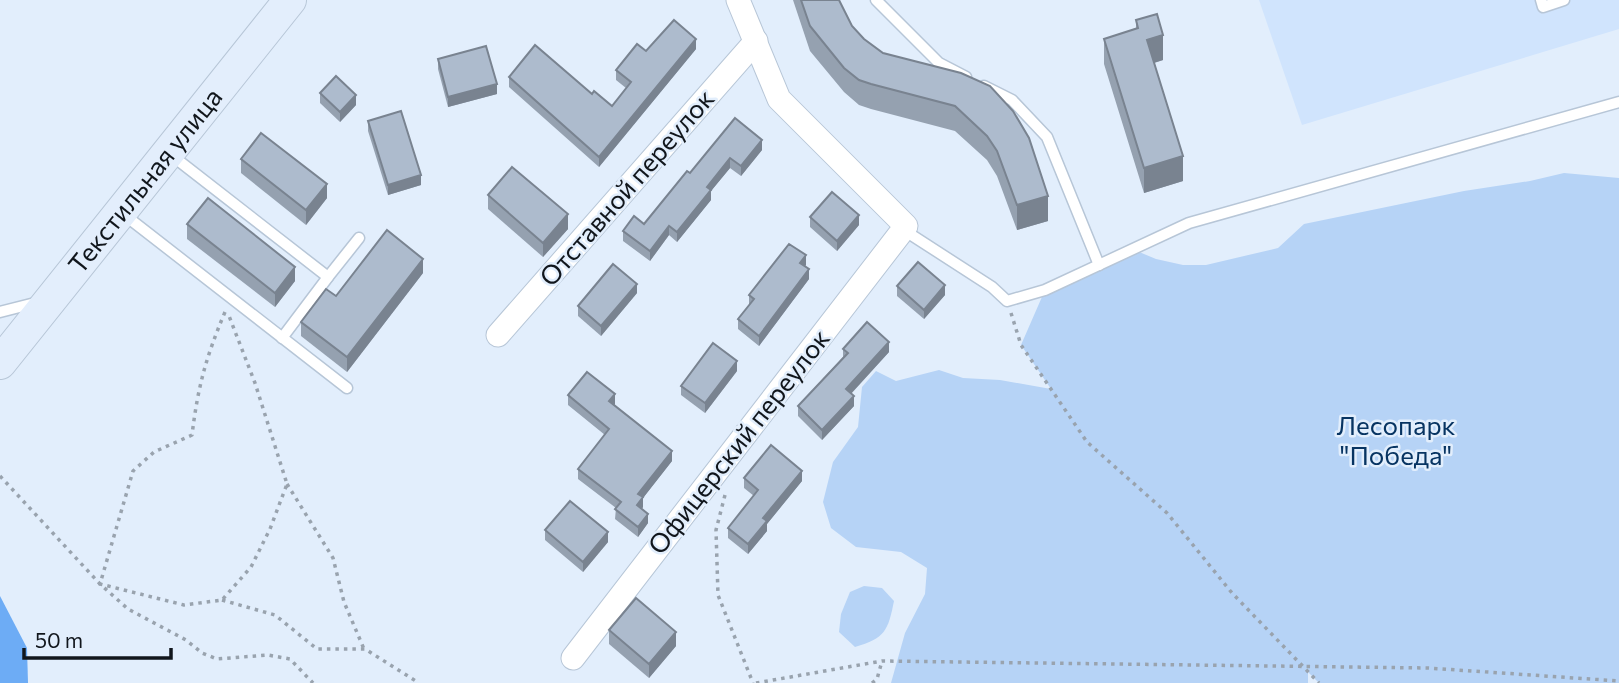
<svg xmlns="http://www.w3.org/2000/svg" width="1619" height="683" viewBox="0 0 1619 683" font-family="Commissioner,sans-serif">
	<rect width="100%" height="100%" fill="#e2eefc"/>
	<polygon fill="#d0e4fd" points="1259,0 1619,0 1619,29 1302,125"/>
	<g fill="#b6d3f6">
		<polygon points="1564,173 1619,178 1619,683 1319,683 1308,672 1308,683 891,683 905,633 925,594 927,568 901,552 856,547 831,528 823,502 833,462 858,427 862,387 876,371 896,381 939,370 963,378 1000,380 1051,389 1021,345 1045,290 1132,249 1156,259 1183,265 1206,265 1278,248 1304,224 1464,191 1530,181"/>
		<path d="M864 586 882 588 894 601C888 631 885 638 855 647L839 632 841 614 850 592Z"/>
	</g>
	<polygon fill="#6dacf5" points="0,596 27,648 28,683 0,683"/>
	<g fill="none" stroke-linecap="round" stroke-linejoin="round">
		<defs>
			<g id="service">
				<polyline points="876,0 939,63 966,77"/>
				<polyline points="1541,0 1543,7 1564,0"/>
				<polyline points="984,86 1012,100 1047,137 1099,265"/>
				<polyline points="170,154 328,277 282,338"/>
				<polyline points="122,213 347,388"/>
				<polyline points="906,226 913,236 992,287 1007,301 1045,290 1189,223 1619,102"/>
				<polyline points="328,277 359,238"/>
				<polyline points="0,312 39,302"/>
			</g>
			<g id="minor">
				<polyline points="498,335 756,41"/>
				<polyline points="573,658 906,226 779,99 738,0"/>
			</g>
			<g id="secondary">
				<path id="s1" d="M0 363 290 0"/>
			</g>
		</defs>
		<use href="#service" stroke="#b7c6d7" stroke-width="13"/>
		<use href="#minor" stroke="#b7c6d7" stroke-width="25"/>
		<use href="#secondary" stroke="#b7c6d7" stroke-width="34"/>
		<g stroke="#99a3ae" stroke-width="3.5" stroke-dasharray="3.5 5" stroke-linecap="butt">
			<path d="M225 312C206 357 198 386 192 435L154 452 133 471 100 584 184 605 222 600 251 567 270 529 287 484 255 383 229 316"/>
			<polyline points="1011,313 1021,345 1087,442 1167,513 1232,593 1319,683"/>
			<polyline points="0,476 100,584 128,609 186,640 202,653 217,659 268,655 290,659 313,683"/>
			<polyline points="287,484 333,558 344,602 364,649"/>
			<polyline points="725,495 716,530 718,595 753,683"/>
			<polyline points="222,600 275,615 317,649 365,649 419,683"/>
			<polyline points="756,683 882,661 1428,668 1619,681"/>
			<polyline points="872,683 877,679 882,661"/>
		</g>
		<use href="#service" stroke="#fff" stroke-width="10"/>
		<use href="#minor" stroke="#fff" stroke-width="23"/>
		<use href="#secondary" stroke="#e3eefc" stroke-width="32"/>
	</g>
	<g fill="#95a1b0">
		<polygon points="793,0 839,0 852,26 864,39 883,53 961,73 1048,221 1017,230 997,176 987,160 955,131 871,109 859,105 844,92 810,51"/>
		<polygon points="1136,20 1163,60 1154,63 1183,181 1144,193 1104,64 1104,39 1136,29"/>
		<polygon points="696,49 599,167 509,87 509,77 592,94 612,106 626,88 616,80 616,70 646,51"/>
		<polygon points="438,59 497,94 448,107 438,69"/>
		<polygon points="320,93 356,105 340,122 320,103"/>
		<polygon points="735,118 762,150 741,176 730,168 711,191 711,200 677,242 669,235 650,261 623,241 623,231 644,224 690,173"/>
		<polygon points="368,121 421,185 388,195 368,131"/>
		<polygon points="241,159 327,198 306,225 241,173"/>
		<polygon points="488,195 568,229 543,257 488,209"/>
		<polygon points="810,217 859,225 837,251 810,227"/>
		<polygon points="187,224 295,281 275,307 187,239"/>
		<polygon points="806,265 805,266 809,279 759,346 738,329 738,319 749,306 749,295"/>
		<polygon points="423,273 347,372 301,336 301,322 336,296"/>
		<polygon points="897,286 945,295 924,319 897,296"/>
		<polygon points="637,293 601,336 578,316 578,306"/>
		<polygon points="843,349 889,352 851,394 854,406 822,440 798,416 798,406 843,357"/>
		<polygon points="737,371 705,413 681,395 681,386"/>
		<polygon points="568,395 615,404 614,405 672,461 643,498 643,507 642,509 648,523 638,537 615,519 616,508 578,479 578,469 605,435 568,405"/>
		<polygon points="744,478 802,481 767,524 767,531 748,554 728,538 728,528 754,496 744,488"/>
		<polygon points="545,530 608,542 583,572 545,540"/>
		<polygon points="609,630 676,646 649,678 609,644"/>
	</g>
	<g fill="#798390">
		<polygon points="1163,35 1163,60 1147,65 1147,40"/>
		<polygon points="696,39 696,49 599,167 599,157"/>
		<polygon points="497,84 497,94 448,107 448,97"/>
		<polygon points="356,95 356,105 340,122 340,112"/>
		<polygon points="762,140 762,150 741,176 741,166"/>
		<polygon points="1183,156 1183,181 1144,193 1144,168"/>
		<polygon points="730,158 730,168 711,191 711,200 677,242 677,232 707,187"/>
		<polygon points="421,175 421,185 388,195 388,185"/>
		<polygon points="327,184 327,198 306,225 306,210"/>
		<polygon points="1048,196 1048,221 1017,230 1017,205"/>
		<polygon points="568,214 568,229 543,257 543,243"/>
		<polygon points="859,215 859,225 837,251 837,241"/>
		<polygon points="669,226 669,235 650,261 650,251"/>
		<polygon points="806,255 806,265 800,273 800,263"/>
		<polygon points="423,259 423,273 347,372 347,357"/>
		<polygon points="295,267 295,281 275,307 275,293"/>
		<polygon points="809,269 809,279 759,346 759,336"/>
		<polygon points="637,284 637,293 601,336 601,326"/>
		<polygon points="945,285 945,295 924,319 924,310"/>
		<polygon points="889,342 889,352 846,399 846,389"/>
		<polygon points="737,361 737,371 705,413 705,403"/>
		<polygon points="615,394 615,404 609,411 609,401"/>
		<polygon points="854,396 854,406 822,440 822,430"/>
		<polygon points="672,451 672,461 643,498 643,507 637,515 638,494"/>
		<polygon points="802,471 802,481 767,524 767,531 748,554 748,544 763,518"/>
		<polygon points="648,514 648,523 638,537 638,527"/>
		<polygon points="608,532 608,542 583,572 583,562"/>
		<polygon points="676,632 676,646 649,678 649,664"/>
	</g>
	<g fill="#adbbcd" stroke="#798390" stroke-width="2">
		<polygon points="801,0 839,0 852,26 864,39 883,53 961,73 990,86 1013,111 1029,138 1048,196 1017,205 997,151 987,136 955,106 871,84 859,80 844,68 810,26"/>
		<polygon points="1157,14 1163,35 1147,40 1183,156 1144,168 1104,39 1138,28 1136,20"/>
		<polygon points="674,20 696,39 599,157 509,77 535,45 592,94 594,91 612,106 631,82 616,70 637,44 646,51"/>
		<polygon points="486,46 497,84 448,97 438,59"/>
		<polygon points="336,76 356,95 340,112 320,93"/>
		<polygon points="401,111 421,175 388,185 368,121"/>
		<polygon points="735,118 762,140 741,166 730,158 707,187 711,190 677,232 669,226 650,251 623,231 634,216 644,224 687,171 690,173"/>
		<polygon points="261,133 327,184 306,210 241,159"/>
		<polygon points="512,167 568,214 543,243 488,195"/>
		<polygon points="832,192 859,215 837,241 810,217"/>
		<polygon points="208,198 295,267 275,293 187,224"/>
		<polygon points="387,230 423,259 347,357 301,322 326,289 336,296"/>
		<polygon points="789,244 806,255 800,263 809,269 759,336 738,319 754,299 749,295"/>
		<polygon points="918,262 945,285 924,310 897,286"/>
		<polygon points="613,264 637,284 601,326 578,306"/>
		<polygon points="867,322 889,342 846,389 854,396 822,430 798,406 848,353 843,349"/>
		<polygon points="713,343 737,361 705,403 681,386"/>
		<polygon points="587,372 615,394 609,401 672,451 638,494 643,497 637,505 648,514 638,527 615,509 621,502 578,469 609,429 568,395"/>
		<polygon points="771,445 802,471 763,518 767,521 748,544 728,528 758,490 744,478"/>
		<polygon points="570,501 608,532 583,562 545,530"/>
		<polygon points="636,598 676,632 649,664 609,630"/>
	</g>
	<g text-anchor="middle" stroke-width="5" stroke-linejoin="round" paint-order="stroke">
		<g font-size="26" fill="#11161c" stroke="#e2eefc">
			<text dy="9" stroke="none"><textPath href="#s1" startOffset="233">Текстильная улица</textPath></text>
			<text transform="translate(627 188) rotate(-49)" y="9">Отставной переулок</text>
			<text transform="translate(739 442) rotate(-52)" y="9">Офицерский переулок</text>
		</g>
		<g font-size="26" fill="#073462" stroke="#e2eefc">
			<text x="1396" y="435">Лесопарк<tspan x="1396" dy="30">"Победа"</tspan></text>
		</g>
	</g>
	<path d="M24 648v10h147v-10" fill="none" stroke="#11161c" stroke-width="3.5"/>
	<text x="35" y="648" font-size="21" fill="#11161c" stroke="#e2eefc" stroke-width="5" paint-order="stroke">50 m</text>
</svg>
